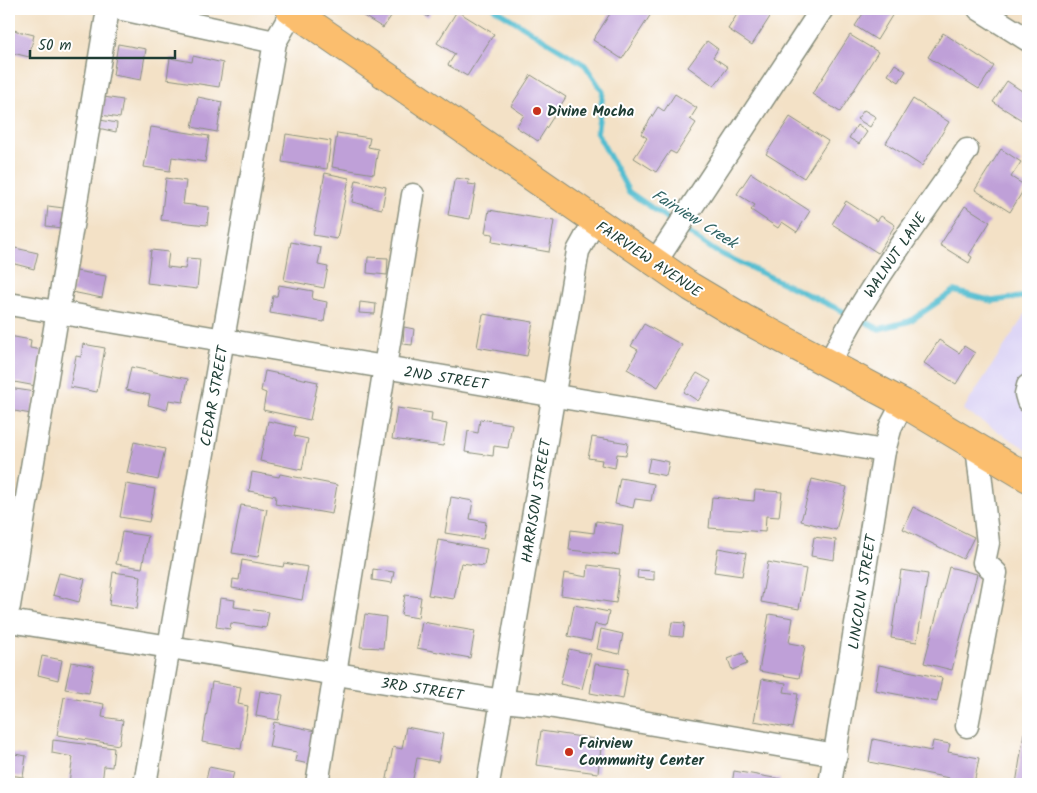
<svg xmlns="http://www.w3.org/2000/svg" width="1037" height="793" viewBox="0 0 1037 793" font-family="Kalam,sans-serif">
	<rect width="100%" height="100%" fill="#fff"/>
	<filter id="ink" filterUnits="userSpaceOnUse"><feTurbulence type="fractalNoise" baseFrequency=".02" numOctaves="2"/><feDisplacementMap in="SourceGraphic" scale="10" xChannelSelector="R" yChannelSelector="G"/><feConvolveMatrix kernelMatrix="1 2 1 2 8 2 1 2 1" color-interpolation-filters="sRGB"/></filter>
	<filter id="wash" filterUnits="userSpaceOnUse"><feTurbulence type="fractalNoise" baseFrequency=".0096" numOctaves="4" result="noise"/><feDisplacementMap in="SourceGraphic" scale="20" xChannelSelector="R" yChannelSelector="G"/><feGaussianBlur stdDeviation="1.12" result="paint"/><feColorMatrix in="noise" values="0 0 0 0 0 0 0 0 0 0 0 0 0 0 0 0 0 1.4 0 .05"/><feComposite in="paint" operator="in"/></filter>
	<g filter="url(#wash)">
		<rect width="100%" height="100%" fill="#f3e1c6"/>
		<polygon fill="#ddd5f6" points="1026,313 1028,314 1028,450 963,410"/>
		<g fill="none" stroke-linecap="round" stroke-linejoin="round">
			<g stroke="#53bdd0" stroke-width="5.5">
				<polyline points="495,9 585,65 603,92 597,133 629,192 674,223"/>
				<polyline points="682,228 715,251 851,315"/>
				<polyline points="860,319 879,329 910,321 954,291 992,301 1028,296"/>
			</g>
		</g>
		<g id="blocks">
			<g fill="#bfa0d8">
				<polygon points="352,9 396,9 383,28"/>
				<polygon points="416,9 433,9 428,17"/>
				<polygon points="613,9 643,9 651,14 622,59 593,40"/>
				<polygon points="736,9 775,9 752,45 728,29 739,11"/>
				<polygon points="866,9 896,9 877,40 855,26"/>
				<polygon points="457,11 494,34 467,76 448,65 455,54 437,43"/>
				<polygon points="9,29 34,35 29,57 9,52"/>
				<polygon points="943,33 994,66 979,89 928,57"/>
				<polygon points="850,35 878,52 840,112 812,94"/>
				<polygon points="707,41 718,49 713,57 728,67 714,86 688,67"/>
				<polygon points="118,44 146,49 141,80 113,75"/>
				<polygon points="193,56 223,63 219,87 167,79 170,58 192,62"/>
				<polygon points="895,64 906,71 899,82 888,75"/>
				<polygon points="531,75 566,97 538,141 516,127 524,115 511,106"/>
				<polygon points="1007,81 1028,95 1028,124 993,102"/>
				<polygon points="675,94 697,108 690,119 696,123 676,154 670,151 656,172 634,158 647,138 641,134 658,107 664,111"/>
				<polygon points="104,97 123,100 120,118 101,115"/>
				<polygon points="198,97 222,102 217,132 192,127"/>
				<polygon points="913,99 949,122 922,166 886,143"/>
				<polygon points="864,110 876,117 870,127 857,119"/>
				<polygon points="790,117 828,141 804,178 766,154"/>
				<polygon points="100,120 117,123 116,132 98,128"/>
				<polygon points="857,125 867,132 859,144 849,138"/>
				<polygon points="151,127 209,136 205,162 172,157 170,171 144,167"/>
				<polygon points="337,133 370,138 368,147 378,149 374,174 332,167"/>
				<polygon points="286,134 331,141 327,169 282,162"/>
				<polygon points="1001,149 1021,162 1011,177 1026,186 1010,212 975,190"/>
				<polygon points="325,173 349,178 337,239 313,235"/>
				<polygon points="751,173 810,211 797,232 782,222 778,228 751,210 755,205 737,194"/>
				<polygon points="166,178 186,181 183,204 209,207 207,225 161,220"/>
				<polygon points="456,178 469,180 468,184 476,185 470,219 448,215 454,181"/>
				<polygon points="356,180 386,187 382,209 352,202"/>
				<polygon points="846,201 877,221 881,216 895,225 878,253 832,224"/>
				<polygon points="48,206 71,209 69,229 46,226"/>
				<polygon points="965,206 990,222 969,255 972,257 969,263 940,245"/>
				<polygon points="489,210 554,221 549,252 492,242 493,234 485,233"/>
				<polygon points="291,242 321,248 318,265 328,267 324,288 284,280"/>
				<polygon points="15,248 38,253 34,269 11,263"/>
				<polygon points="151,250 169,252 167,267 185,269 187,258 200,259 197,289 147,283"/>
				<polygon points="368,257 388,258 387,275 367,273"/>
				<polygon points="76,271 106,276 102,298 72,292"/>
				<polygon points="279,285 313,291 312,299 327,302 324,322 270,313 273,296 277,296"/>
				<polygon points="360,302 376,304 375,314 359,313"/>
				<polygon points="483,314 533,322 527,356 477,347"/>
				<polygon points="644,324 682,345 658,387 627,369 638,350 631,346"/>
				<polygon points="404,327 414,329 412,345 403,344"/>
				<polygon points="9,336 31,340 30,348 42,350 36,386 9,381"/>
				<polygon points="939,340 959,353 964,346 975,353 956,384 924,363"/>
				<polygon points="83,344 105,348 97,392 70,387 76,356 81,357"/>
				<polygon points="131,367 188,379 183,402 169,400 167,410 148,405 150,395 126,390"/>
				<polygon points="265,371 318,382 310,420 263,410 266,393 261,391"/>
				<polygon points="697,373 711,381 698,401 684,392"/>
				<polygon points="9,388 35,392 31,414 9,410"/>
				<polygon points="397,408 432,413 431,421 447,424 443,446 392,439"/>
				<polygon points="480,419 512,424 508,448 494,446 493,456 465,452 468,431 478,433"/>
				<polygon points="268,421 296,427 294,436 308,439 302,470 260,461"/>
				<polygon points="592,437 628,443 626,455 617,454 615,468 601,465 602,460 588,458"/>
				<polygon points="134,442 165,449 158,480 127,473"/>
				<polygon points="650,458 669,462 666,476 647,472"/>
				<polygon points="252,472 279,477 280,474 337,485 332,514 275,504 276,496 249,491"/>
				<polygon points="620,478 654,484 651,501 635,499 633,508 615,504"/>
				<polygon points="812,479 847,487 836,530 801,521"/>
				<polygon points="126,484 155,489 149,522 120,517"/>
				<polygon points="755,490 782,492 779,517 766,516 765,532 709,528 712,497 754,501"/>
				<polygon points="451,497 473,501 470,519 486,522 483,539 445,533"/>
				<polygon points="241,505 267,509 258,557 232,553"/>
				<polygon points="913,507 974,537 963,559 903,529"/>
				<polygon points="596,521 623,525 619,555 569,550 571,530 594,533"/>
				<polygon points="122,532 148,536 142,568 116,564"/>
				<polygon points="814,537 836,540 834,560 811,556"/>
				<polygon points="438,540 487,549 484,566 461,563 454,599 428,595"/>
				<polygon points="718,548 746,553 742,576 714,572"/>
				<polygon points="242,560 283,567 284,563 308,567 302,600 232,588 233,579 239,580"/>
				<polygon points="768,562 806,569 799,609 761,602"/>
				<polygon points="588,565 620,569 616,603 561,595 564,573 587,577"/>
				<polygon points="949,567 977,574 952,670 924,663"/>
				<polygon points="373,569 394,572 392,583 372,580"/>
				<polygon points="638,570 654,571 654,580 637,578"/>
				<polygon points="901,570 928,574 917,642 891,638"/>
				<polygon points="113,572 141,576 137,609 109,605"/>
				<polygon points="59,573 85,579 79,602 53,595"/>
				<polygon points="405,595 421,597 418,618 401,615"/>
				<polygon points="220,598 235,600 234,607 269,612 266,628 231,623 230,629 216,627"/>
				<polygon points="574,605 609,612 606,626 595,624 591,641 568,636"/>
				<polygon points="365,614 386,617 383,648 360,647"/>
				<polygon points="769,614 793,618 789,643 805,646 799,678 759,671"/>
				<polygon points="422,622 475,631 470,658 417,648"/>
				<polygon points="672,622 685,623 683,637 670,636"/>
				<polygon points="601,629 623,634 619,654 597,649"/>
				<polygon points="569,649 591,654 582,689 560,684"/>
				<polygon points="743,653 747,664 732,670 728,659"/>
				<polygon points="42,656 62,660 58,680 38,675"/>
				<polygon points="71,662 94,666 89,693 65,689"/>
				<polygon points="595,664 628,669 623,699 590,693"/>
				<polygon points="879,665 942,678 937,702 875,690"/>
				<polygon points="762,679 786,683 784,692 798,694 792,728 754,721"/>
				<polygon points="212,682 241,687 238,704 248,706 241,749 202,742"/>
				<polygon points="260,691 283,695 278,720 256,716"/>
				<polygon points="64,697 104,704 102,717 123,720 119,745 57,735"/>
				<polygon points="274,722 320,732 313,765 295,761 297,752 269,747"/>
				<polygon points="406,727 443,734 438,762 417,758 412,784 386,784 393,747 402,749"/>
				<polygon points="541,731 602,740 598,773 536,765"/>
				<polygon points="1024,733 1028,734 1028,784 1016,784"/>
				<polygon points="873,739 931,751 933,741 950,744 948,752 979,758 974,784 947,784 949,778 869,762"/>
				<polygon points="53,740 114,748 112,767 104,766 102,784 69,782 73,757 52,753"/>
				<polygon points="9,753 26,756 23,777 9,775"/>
				<polygon points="209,767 234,772 231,784 205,784"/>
				<polygon points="734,771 780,779 779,784 732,784"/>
			</g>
		</g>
	</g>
	<g filter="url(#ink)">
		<use href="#blocks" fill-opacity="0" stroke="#898f7d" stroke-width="1"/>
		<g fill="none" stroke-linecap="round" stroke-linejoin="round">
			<defs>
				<g id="minor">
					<polyline points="122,9 275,42"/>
					<polyline points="979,9 1028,40"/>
					<polyline points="654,264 822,9"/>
					<polyline points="9,304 884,451"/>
					<path d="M829 364C866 288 919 220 967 150"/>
					<polyline points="1028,386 1026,394 1028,401"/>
					<polyline points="9,606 108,9"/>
					<polyline points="9,621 503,701 542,705 836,755"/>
					<polyline points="967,726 996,573 984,562 988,543 977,446"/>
					<polyline points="145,784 275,42 293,11"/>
					<polyline points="317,784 413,195"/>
					<polyline points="488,784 578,251 594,222"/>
					<polyline points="830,784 884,451 891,426 903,403"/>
				</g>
				<polyline id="major" points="290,9 691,287 743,318 903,403 1028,478"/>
			</defs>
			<use href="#minor" stroke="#898f7d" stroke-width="25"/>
			<use href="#major" stroke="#898f7d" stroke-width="30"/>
			<use href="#minor" stroke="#fff" stroke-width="22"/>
			<use href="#major" stroke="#fbbe6e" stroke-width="28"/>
		</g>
	</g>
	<g fill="#c8321e" stroke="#fff" stroke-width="2">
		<circle cx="537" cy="111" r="5"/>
		<circle cx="569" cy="752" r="5"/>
	</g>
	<g text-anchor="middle" stroke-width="4" stroke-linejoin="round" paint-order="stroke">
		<g font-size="15" font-weight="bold" fill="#1f3d34" stroke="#fff" text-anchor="start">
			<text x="547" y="116">Divine Mocha</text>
			<text x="579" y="748">Fairview<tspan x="579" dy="17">Community Center</tspan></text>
		</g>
		<g font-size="15" fill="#1f3d34" stroke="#fff">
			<text transform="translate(895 255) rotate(-56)" y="5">WALNUT LANE</text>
			<text transform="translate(649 259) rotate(34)" y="5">FAIRVIEW AVENUE</text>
			<text transform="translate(446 378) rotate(9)" y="5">2ND STREET</text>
			<text transform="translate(214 396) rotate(-80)" y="5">CEDAR STREET</text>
			<text transform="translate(536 501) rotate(-81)" y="5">HARRISON STREET</text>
			<text transform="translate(862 592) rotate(-81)" y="5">LINCOLN STREET</text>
			<text transform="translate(422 689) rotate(9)" y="5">3RD STREET</text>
		</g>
		<g font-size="16" font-style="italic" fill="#2f6363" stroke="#fff">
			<text transform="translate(695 218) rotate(32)" y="6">Fairview Creek</text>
		</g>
	</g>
	<rect width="1037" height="793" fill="none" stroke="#fff" stroke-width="30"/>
	<path d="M30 50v8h145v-8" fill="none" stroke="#1f3d34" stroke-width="2.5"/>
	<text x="38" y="50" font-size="15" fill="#1f3d34" stroke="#ffffff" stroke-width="4" paint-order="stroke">50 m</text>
</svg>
